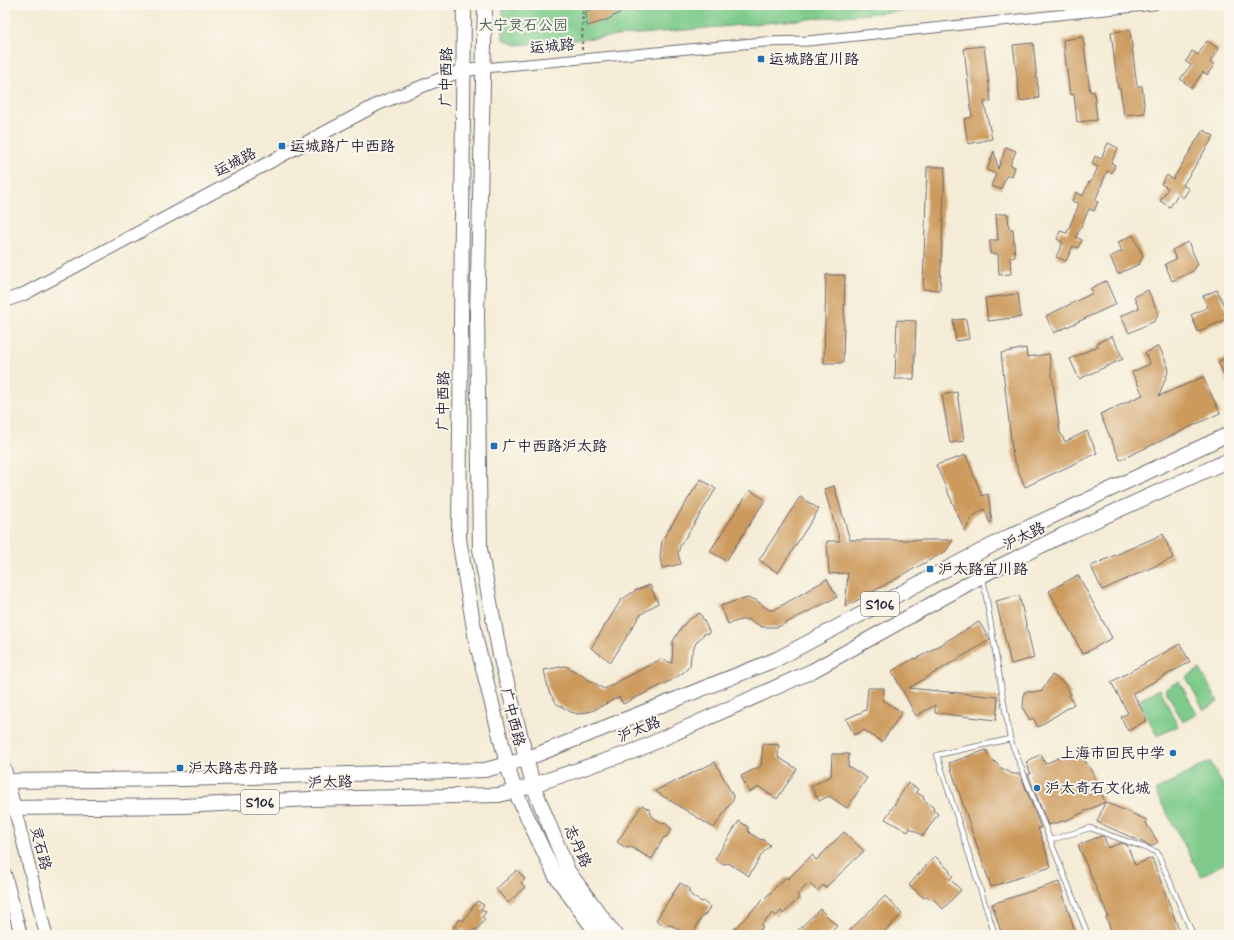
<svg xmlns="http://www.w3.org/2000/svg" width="1234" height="940" viewBox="0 0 1234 940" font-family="Mynerve,'LXGW WenKai TC',sans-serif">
	<rect width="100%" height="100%" fill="#fbf7ec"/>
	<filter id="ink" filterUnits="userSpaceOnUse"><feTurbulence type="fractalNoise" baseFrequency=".025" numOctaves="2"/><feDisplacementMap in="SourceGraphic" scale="8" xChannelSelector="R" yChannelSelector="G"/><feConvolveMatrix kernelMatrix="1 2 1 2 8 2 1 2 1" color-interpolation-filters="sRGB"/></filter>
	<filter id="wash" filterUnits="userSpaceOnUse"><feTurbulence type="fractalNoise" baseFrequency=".012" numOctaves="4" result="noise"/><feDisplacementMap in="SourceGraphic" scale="16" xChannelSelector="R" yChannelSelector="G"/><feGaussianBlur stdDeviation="0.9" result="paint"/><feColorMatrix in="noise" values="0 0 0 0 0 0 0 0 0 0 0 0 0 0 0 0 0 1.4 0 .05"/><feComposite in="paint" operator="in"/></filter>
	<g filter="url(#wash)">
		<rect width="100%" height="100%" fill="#f4ecd6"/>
		<g fill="#7ecb8b" stroke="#507663">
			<polygon points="503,5 967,5 516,45 503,39"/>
			<polygon points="1200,669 1218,702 1204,710 1186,677"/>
			<polygon points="1179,681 1197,714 1183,722 1165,689"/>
			<polygon points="1160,689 1178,726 1157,736 1139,700"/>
			<polygon points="1210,761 1229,796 1229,861 1201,876 1155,791"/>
		</g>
		<g id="blocks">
			<g fill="#cc9a5b">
				<polygon points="602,5 633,5 607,20 587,26 586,11"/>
				<polygon points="1130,30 1137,86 1142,86 1145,113 1124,115 1120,88 1118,89 1111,32"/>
				<polygon points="1083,37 1090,92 1094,91 1097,120 1077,122 1074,94 1070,95 1063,40"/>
				<polygon points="1207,41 1219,49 1210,62 1214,65 1207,75 1203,72 1192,88 1180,79 1191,65 1186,62 1192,51 1198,55"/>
				<polygon points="1033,43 1039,98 1020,101 1013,45"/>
				<polygon points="984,46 991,101 984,102 992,139 968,144 964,119 972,117 964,48"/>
				<polygon points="1203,130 1214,136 1183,185 1189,189 1183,198 1178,194 1170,207 1160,201 1168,188 1161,184 1167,175 1173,179"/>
				<polygon points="1108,143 1118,148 1111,163 1115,165 1112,173 1107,171 1095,201 1098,202 1094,211 1089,209 1076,237 1082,240 1078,248 1073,246 1066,261 1056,257 1063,242 1057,239 1060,231 1067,233 1079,204 1072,201 1076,192 1083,196 1089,182 1091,182 1098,167 1092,164 1095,156 1101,159"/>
				<polygon points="1006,147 1016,151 1010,165 1015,167 1012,176 1007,175 1001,189 991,186 996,174 987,170 994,151 998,169"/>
				<polygon points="927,167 945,167 940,290 923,289"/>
				<polygon points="996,214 1008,214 1009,229 1013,229 1015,257 1010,258 1011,274 999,275 998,254 990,254 990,240 998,240"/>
				<polygon points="1133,235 1143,256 1139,264 1118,274 1110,257 1122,251 1118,242"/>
				<polygon points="1188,242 1198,264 1193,271 1172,281 1165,264 1176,259 1172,250"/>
				<polygon points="826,275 845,275 843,363 824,363"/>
				<polygon points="1106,281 1116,304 1054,333 1046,316 1093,293 1091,288"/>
				<polygon points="1148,290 1158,313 1155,321 1129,333 1121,316 1139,308 1134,297"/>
				<polygon points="1217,290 1227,312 1224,320 1198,332 1191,315 1208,307 1203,296"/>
				<polygon points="1018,294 1021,317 988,321 985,298"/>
				<polygon points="966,319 969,339 956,341 953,320"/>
				<polygon points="897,320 916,321 914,379 895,379"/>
				<polygon points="1112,336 1123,359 1079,379 1070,359 1098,346 1097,343"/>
				<polygon points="1159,346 1169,369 1159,396 1203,377 1220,413 1120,460 1100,414 1143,395 1132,372 1150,364 1145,353"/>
				<polygon points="1026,348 1027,357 1049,354 1060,432 1065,442 1087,431 1097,453 1025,487 1013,457 1001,353"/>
				<polygon points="1229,356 1229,385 1218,362"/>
				<polygon points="957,392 964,441 950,443 942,395"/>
				<polygon points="966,455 982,496 988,494 992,522 990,523 984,509 973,516 965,531 936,465"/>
				<polygon points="701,479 716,489 680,546 678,554 681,564 662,568 660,557 662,540"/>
				<polygon points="834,486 850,540 953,540 946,551 845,607 848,573 829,574 827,541 840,541 824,489"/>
				<polygon points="750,490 765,500 726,561 710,551"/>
				<polygon points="800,497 819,509 778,573 759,560"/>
				<polygon points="1163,534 1173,558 1102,590 1091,566"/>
				<polygon points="1078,575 1112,638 1083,654 1049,591"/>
				<polygon points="827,579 837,597 778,627 762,627 748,619 741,620 728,624 721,606 735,601 749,598 756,600 769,610 774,610"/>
				<polygon points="650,585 658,603 640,615 611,662 591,648 621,600 636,590"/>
				<polygon points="1019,595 1034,658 1011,664 996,601"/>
				<polygon points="700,613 710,633 704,634 696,643 691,655 690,666 684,672 672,680 623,704 619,697 592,711 578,714 571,712 557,704 549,692 544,670 566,666 604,689 661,659 672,663 673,641 681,628 688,620"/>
				<polygon points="979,622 990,640 909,688 998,697 996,720 935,713 935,705 916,716 892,671 915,658 916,659"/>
				<polygon points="1180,644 1190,662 1133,693 1147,720 1128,731 1121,717 1128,713 1111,682"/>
				<polygon points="1052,675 1063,682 1071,694 1069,695 1074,704 1038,727 1033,718 1030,720 1023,709 1024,692 1041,692"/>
				<polygon points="868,688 884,688 883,700 902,712 882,742 864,730 854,735 846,719 866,710"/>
				<polygon points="763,744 779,745 778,757 797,769 777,799 759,787 749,792 741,776 761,766"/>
				<polygon points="986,750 990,757 1001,768 1013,774 1020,774 1041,828 1038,828 1051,867 991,887 949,763"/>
				<polygon points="832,754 849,754 848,766 867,778 847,808 829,796 819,801 811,786 831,776"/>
				<polygon points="1041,754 1045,764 1067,754 1076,756 1084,760 1091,769 1105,802 1147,820 1146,823 1158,842 1151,846 1097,822 1105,802 1067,820 1048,825 1028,774 1031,774 1026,762"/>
				<polygon points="715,762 734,798 714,828 655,791"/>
				<polygon points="908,783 918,789 916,792 924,797 923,799 934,808 933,810 938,814 923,836 910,828 908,832 885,819"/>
				<polygon points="642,805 650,810 651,814 654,818 664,824 665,823 672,829 666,837 664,837 652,859 634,849 631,847 626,848 617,842"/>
				<polygon points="739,821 748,827 748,831 751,834 761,840 762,839 770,845 762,854 749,876 728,863 724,864 715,859"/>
				<polygon points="844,832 864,851 825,888 823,885 817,891 809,883 797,895 799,898 783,914 781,911 776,916 773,913 761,925 763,927 755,935 728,935 786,877 788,879 812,855 816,860"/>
				<polygon points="1101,836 1104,837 1108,848 1121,843 1127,845 1135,865 1152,858 1181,935 1113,935 1106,917 1108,916 1078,845"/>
				<polygon points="935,856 950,871 949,872 953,876 950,879 961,890 943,909 932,898 931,900 927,896 924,898 909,885"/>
				<polygon points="517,870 525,879 521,883 525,887 508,903 496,889"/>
				<polygon points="1059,882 1076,935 1002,935 992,904"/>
				<polygon points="680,883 689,888 689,892 692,896 702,902 703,901 710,907 705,915 703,915 692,935 686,935 673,926 669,925 664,926 656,920"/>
				<polygon points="885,896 902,914 881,935 845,935"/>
				<polygon points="477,901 484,905 481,909 486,912 482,917 485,919 476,931 474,929 470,934 463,929 460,933 453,928 460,919 463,921"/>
				<polygon points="820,909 837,926 828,935 793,935"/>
			</g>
		</g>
	</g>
	<g filter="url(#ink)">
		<use href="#blocks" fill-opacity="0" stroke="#6c6971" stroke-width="1"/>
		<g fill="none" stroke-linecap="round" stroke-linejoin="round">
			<defs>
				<g id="lane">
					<polyline points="983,578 1010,739 1088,935"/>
					<polyline points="1051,840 1090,828 1157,852 1193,935"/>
					<polyline points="995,935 937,755 1010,739"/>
				</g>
				<polyline id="street" points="484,68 764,42 808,41 1154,5"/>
				<g id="secondary">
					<polyline points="5,301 24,294 378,104 463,70 484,68"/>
					<polyline points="5,769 46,935"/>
					<polyline points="5,874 21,935"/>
				</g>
				<g id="primary">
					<polyline points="464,5 459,539 476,640 507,764 515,791 555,875 598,935"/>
					<polyline points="485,5 477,315 480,549 500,655 533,785 568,871 615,935"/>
					<polyline points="5,781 183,779 485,770 526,759 777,659 933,576 1010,536 1229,434"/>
					<polyline points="5,808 183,806 310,799 499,795 515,791 637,750 812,671 996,568 1063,535 1229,460"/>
				</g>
			</defs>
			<use href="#lane" stroke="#6c6971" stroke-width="6"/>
			<use href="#street" stroke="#6c6971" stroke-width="11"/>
			<use href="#secondary" stroke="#6c6971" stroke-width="14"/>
			<use href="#primary" stroke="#6c6971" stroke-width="16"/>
			<polyline stroke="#6c6971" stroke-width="2" stroke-dasharray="3 3" stroke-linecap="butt" points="582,50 583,5"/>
			<use href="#lane" stroke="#fff" stroke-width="4.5"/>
			<use href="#street" stroke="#fff" stroke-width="9"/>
			<use href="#secondary" stroke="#fff" stroke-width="12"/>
			<use href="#primary" stroke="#fff" stroke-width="14"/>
		</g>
	</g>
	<g fill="#1f6fb2" stroke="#fbf7ec" stroke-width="1.5">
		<rect x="757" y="55" width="8" height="8" rx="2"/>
		<rect x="278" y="142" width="8" height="8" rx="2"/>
		<rect x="490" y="442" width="8" height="8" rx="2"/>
		<rect x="926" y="565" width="8" height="8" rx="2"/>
		<circle cx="1173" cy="753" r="4"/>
		<rect x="176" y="764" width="8" height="8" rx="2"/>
		<circle cx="1037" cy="788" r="4"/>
	</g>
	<g text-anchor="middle" stroke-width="4" stroke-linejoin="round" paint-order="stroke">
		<g fill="#fbf7ec" stroke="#636270" stroke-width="1">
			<rect x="861" y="592" width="38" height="24" rx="3"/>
			<rect x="241" y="790" width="38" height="24" rx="3"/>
		</g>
		<g font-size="14" font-weight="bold" fill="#22223b">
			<text x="880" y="609">S106</text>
			<text x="260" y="807">S106</text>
		</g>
		<g font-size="15" fill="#425d57" stroke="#fbf7ec">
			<text x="523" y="30">大宁灵石公园</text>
		</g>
		<g font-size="15" fill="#22223b" stroke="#fbf7ec">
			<text transform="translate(552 46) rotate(-5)" y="5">运城路</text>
			<text transform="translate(446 77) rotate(-89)" y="5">广中西路</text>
			<text transform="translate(235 162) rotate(-28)" y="5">运城路</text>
			<text transform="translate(443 401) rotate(-89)" y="5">广中西路</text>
			<text transform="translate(1024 536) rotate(-26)" y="5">沪太路</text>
			<text transform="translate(513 717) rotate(76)" y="5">广中西路</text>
			<text transform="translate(639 729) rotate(-22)" y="5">沪太路</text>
			<text transform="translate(330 782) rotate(-2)" y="5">沪太路</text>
			<text transform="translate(578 846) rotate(66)" y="5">志丹路</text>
			<text transform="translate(41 848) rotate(76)" y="5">灵石路</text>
		</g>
		<g font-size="15" fill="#22223b" stroke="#fbf7ec" text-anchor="start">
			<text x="769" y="64">运城路宜川路</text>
			<text x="290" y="151">运城路广中西路</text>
			<text x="502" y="451">广中西路沪太路</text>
			<text x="938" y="574">沪太路宜川路</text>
			<text x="1165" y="758" text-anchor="end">上海市回民中学</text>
			<text x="188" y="773">沪太路志丹路</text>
			<text x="1045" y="793">沪太奇石文化城</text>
		</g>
	</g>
	<rect width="1234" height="940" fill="none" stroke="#fbf7ec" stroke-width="20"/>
</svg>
